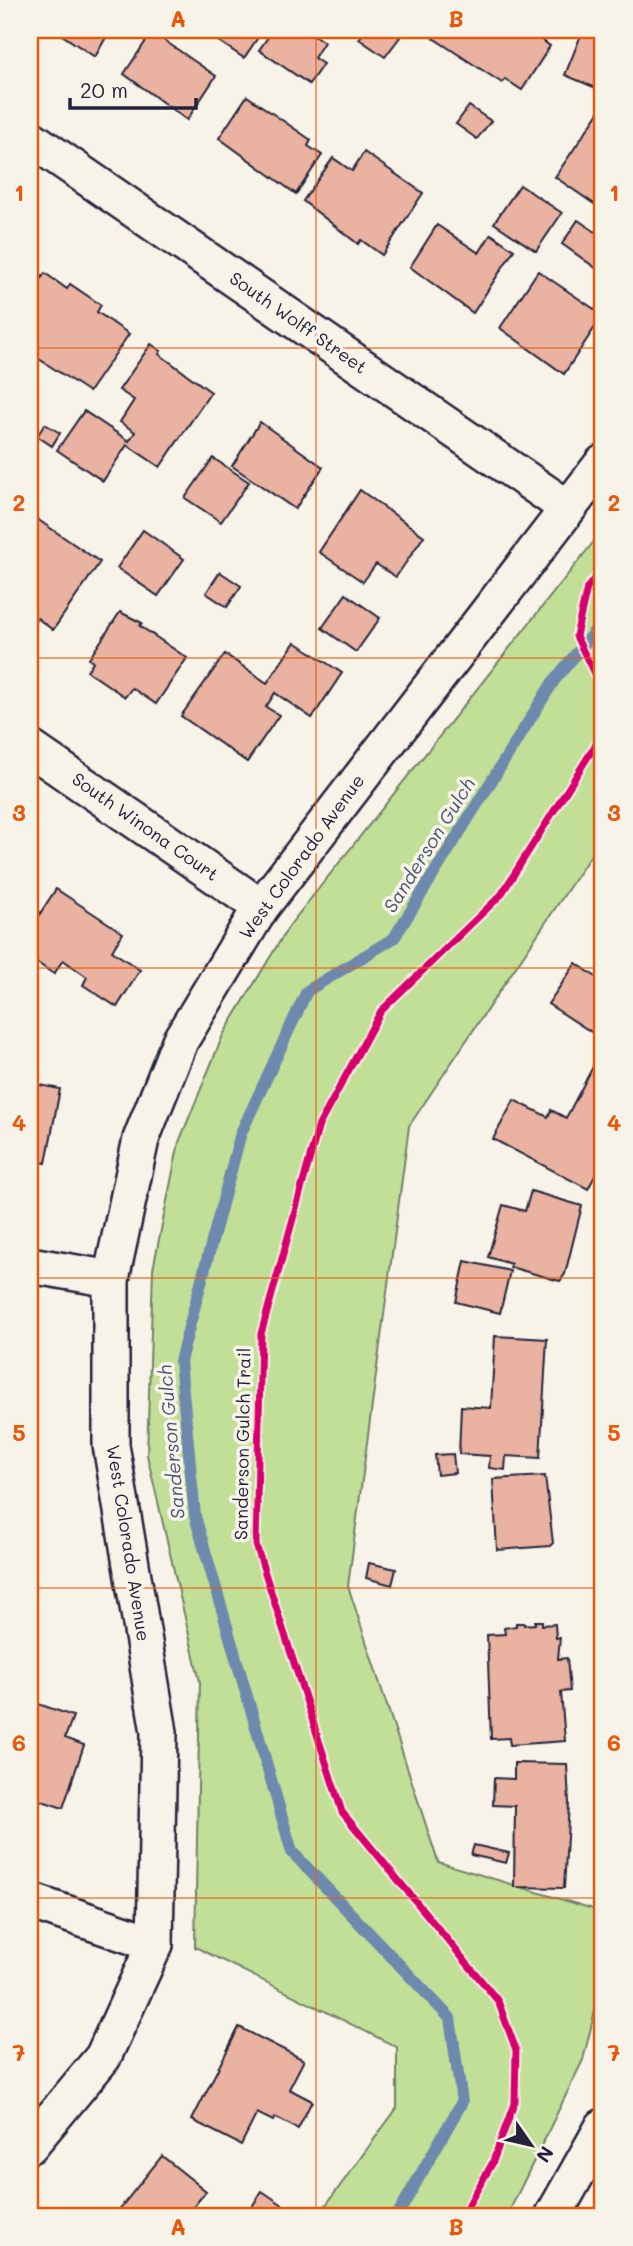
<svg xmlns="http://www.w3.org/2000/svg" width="633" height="2246" viewBox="0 0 633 2246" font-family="Mali,sans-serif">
	<rect width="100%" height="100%" fill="#f7f3e8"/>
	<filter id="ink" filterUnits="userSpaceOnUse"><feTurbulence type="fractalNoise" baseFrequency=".0143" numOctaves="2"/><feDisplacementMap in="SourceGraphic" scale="14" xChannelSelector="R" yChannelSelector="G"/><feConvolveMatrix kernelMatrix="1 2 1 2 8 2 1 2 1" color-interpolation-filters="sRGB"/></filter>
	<g filter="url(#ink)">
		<polygon fill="#c1df97" stroke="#728069" stroke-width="2" points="603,530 603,837 409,1126 348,1586 438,1862 603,1912 603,1978 583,2060 507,2216 318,2216 397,2108 397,2047 195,1947 200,1682 147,1455 153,1269 179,1142 223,1035 289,926"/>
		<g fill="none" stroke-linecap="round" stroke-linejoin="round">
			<polyline stroke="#6e89ae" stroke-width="12" points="397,2216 462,2102 450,2018 292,1852 195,1516 180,1361 241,1133 307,991 394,938 553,682 603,621"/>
		</g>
		<g fill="#eab2a0" stroke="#22223b" stroke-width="2">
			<polygon points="110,30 95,57 56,31 56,30"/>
			<polygon points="202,30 263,30 244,58"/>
			<polygon points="273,30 306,30 324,42 314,58 323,64 309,84 259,50"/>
			<polygon points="366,30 389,30 400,37 385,57 359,39"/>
			<polygon points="434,30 538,30 535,35 550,46 522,90 505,79 502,83 430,36"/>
			<polygon points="583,30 603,30 603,91 565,75"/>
			<polygon points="152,32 216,76 187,120 124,74"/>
			<polygon points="247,96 311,140 308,146 322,155 296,194 219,138"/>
			<polygon points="469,106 491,121 477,139 456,124"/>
			<polygon points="603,106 603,210 555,177"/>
			<polygon points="364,152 423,193 382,255 361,240 358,244 303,201 333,158 352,171"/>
			<polygon points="520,185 562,213 536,251 494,223"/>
			<polygon points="578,220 603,237 603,266 600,271 562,244"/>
			<polygon points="437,225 479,253 491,234 514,250 473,313 410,267"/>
			<polygon points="538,271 603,315 564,374 500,328"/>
			<polygon points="45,273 67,289 70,284 101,305 97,312 129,334 89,392 30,353 30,295"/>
			<polygon points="151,344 161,351 159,354 211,392 160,467 127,445 103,481 57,450 84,411 129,441 135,432 120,422 134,400 119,390"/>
			<polygon points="260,422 323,467 295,509 232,466"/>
			<polygon points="45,424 60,433 52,446 37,436"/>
			<polygon points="213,458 249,482 221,522 185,498"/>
			<polygon points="360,490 424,536 396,577 376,564 363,582 319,552"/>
			<polygon points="34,517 100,562 53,630 37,618 30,628 30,524"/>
			<polygon points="143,530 184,559 158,596 117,568"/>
			<polygon points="220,572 241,586 227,607 206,593"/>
			<polygon points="346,594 380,618 356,652 322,628"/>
			<polygon points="120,612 142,623 140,626 187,658 156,704 132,688 125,697 87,671 93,662 89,659"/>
			<polygon points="295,642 342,673 312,718 275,693 266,707 279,715 247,762 181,716 225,654 267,683"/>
			<polygon points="56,889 123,933 112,951 140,970 117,1007 83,985 87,977 63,960 54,974 30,958 30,949 35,941 30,938 30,929"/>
			<polygon points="576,963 603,982 603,1017 593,1033 548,1004"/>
			<polygon points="597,1059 603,1062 603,1161 588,1189 493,1139 514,1100 548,1117 551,1110 566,1118"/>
			<polygon points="30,1083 60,1089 46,1163 30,1160"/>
			<polygon points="531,1191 582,1206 565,1274 560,1281 510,1267 511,1264 488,1257 503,1205 525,1211"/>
			<polygon points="465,1261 510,1271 500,1313 456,1302"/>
			<polygon points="495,1336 547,1339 540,1458 506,1456 505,1470 489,1468 490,1456 459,1454 461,1406 491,1408"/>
			<polygon points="453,1454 455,1473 437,1475 435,1455"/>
			<polygon points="545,1476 553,1543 550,1546 497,1550 493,1479"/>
			<polygon points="369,1563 396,1569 392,1585 366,1578"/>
			<polygon points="535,1621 542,1621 542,1625 555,1624 556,1638 560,1637 558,1659 567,1658 570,1691 561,1692 565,1741 510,1745 509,1738 491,1739 487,1635 505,1634 504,1628 516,1626 516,1623 524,1623 524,1625 535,1624"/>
			<polygon points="30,1701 73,1716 65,1738 84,1745 63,1808 30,1797"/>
			<polygon points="514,1763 567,1764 569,1803 564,1888 514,1887 515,1806 493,1805 494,1778 514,1779"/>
			<polygon points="474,1845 509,1853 506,1863 471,1855"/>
			<polygon points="239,2027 304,2060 289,2089 312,2101 298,2129 275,2117 273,2121 257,2113 241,2145 192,2120"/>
			<polygon points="162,2156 206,2191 204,2194 186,2216 114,2216"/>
			<polygon points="262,2191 299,2216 246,2216"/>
		</g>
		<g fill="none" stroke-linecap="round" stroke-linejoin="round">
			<defs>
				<g id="street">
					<polyline points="30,138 566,507"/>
					<polyline points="30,748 261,907"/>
					<polyline points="30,1265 111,1279"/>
					<polyline points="30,1901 155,1944"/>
					<polyline points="30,2145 103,2057 155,1944 159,1732 111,1445 111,1279 141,1139 180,1041 261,907 603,463"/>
					<polyline points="553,2216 603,2127"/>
				</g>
			</defs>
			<use href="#street" stroke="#22223b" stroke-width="40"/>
			<use href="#street" stroke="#f7f3e8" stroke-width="35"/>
			<defs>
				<g id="cycleway">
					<polyline points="603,568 587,588 576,636 603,692"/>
					<polyline points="462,2216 492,2164 515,2101 516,2050 498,2001 342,1812 256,1545 261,1334 319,1125 381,1011 501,895 603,733"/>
				</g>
			</defs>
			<use href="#cycleway" stroke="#f7f3e8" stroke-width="11"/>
			<use href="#cycleway" stroke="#d6006c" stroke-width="7"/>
		</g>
	</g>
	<path fill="none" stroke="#e8590c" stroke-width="2" stroke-opacity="0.55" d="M316 30V2216M30 348H603M30 658H603M30 968H603M30 1278H603M30 1588H603M30 1898H603"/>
	<g text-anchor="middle" stroke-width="7" stroke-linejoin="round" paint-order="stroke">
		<g font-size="18" fill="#22223b" stroke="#f7f3e8">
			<text transform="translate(298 323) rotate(35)" y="6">South Wolff Street</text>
			<text transform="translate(145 827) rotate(35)" y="6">South Winona Court</text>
			<text transform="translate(302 857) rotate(-54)" y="6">West Colorado Avenue</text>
			<text transform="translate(243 1444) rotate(-89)" y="6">Sanderson Gulch Trail</text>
			<text transform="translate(128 1543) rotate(81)" y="6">West Colorado Avenue</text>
		</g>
		<g font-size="19" font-style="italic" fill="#485575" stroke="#f7f3e8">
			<text transform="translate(429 845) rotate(-58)" y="7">Sanderson Gulch</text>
			<text transform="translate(171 1442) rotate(-95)" y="7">Sanderson Gulch</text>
		</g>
	</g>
	<rect width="633" height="2246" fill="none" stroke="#f7f3e8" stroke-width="77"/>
	<g transform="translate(531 2145) rotate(124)" stroke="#f7f3e8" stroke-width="5" paint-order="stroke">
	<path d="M0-5L12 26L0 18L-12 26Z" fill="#22223b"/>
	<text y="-10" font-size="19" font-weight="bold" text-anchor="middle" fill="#22223b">N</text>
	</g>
	<path d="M70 98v10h126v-10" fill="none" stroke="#22223b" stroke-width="3.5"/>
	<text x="80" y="98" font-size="21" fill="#22223b" stroke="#f7f3e8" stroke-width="5" paint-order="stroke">20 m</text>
	<rect x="38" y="38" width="556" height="2170" fill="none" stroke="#e8590c" stroke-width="2.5"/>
	<g font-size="23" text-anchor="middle" font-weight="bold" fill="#e8590c">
		<text x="178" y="27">A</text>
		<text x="456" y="27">B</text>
		<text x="19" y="201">1</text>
		<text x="614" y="201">1</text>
		<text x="19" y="511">2</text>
		<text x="614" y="511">2</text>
		<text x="19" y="821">3</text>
		<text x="614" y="821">3</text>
		<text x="19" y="1131">4</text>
		<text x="614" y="1131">4</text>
		<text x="19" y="1441">5</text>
		<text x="614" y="1441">5</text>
		<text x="19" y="1751">6</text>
		<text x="614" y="1751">6</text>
		<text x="19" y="2061">7</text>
		<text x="614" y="2061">7</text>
		<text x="178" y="2235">A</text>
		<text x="456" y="2235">B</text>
	</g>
</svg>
